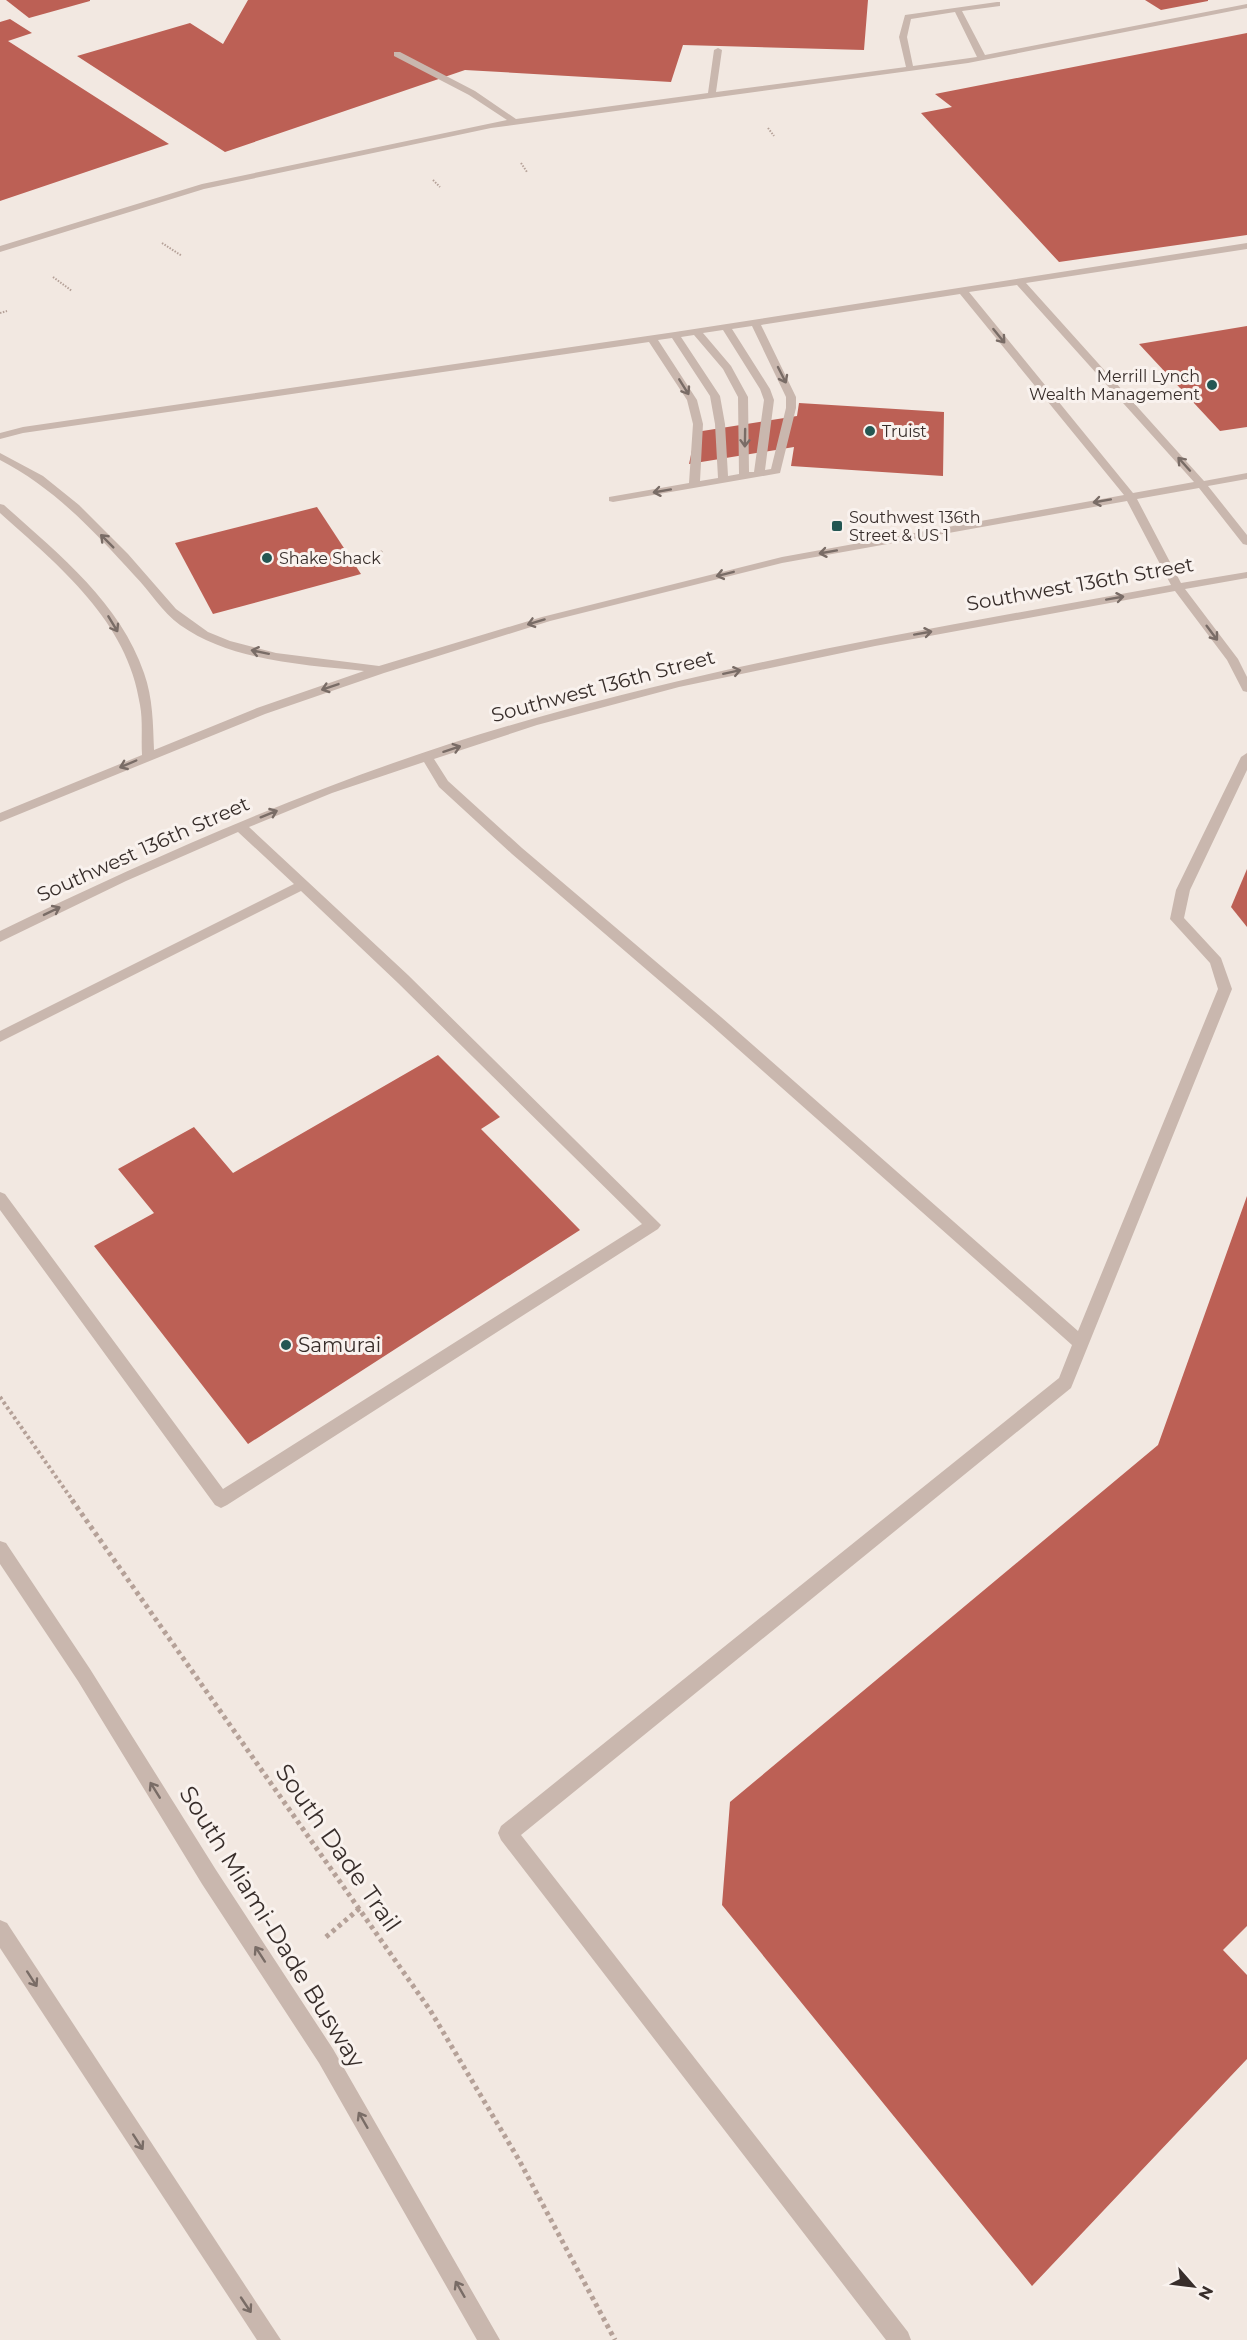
<svg xmlns="http://www.w3.org/2000/svg" width="1247" height="2340" viewBox="0 0 1247 2340" font-family="Montserrat,sans-serif">
	<rect width="100%" height="100%" fill="#f2e8e1"/>
	<g fill="#bc6055">
		<polygon points="6,0 90,0 90,1 29,18"/>
		<polygon points="248,0 868,0 864,50 683,45 671,82 465,70 225,152 77,56 190,23 223,44"/>
		<polygon points="1145,0 1208,0 1208,1 1161,10"/>
		<polygon points="10,19 32,33 8,41 169,144 0,201 0,22"/>
		<polygon points="1247,33 1247,235 1059,262 921,113 952,107 935,94"/>
		<polygon points="1247,326 1247,427 1220,431 1139,344"/>
		<polygon points="799,403 944,412 943,476 791,466 794,447 689,464 696,432 797,416"/>
		<polygon points="317,507 361,574 213,614 175,543"/>
		<polygon points="1247,869 1247,927 1231,907"/>
		<polygon points="438,1055 500,1117 481,1129 580,1230 248,1444 94,1246 154,1213 118,1169 194,1127 233,1173"/>
		<polygon points="1247,1196 1247,1926 1223,1950 1247,1975 1247,2059 1032,2286 722,1905 730,1802 1158,1445"/>
	</g>
	<g fill="none" stroke-linecap="round" stroke-linejoin="round">
		<g stroke="#b5a198" stroke-width="2" stroke-dasharray="1.5 1.5" stroke-linecap="butt">
			<polyline points="768,128 774,136"/>
			<polyline points="521,163 527,172"/>
			<polyline points="433,180 440,187"/>
			<polyline points="162,243 182,256"/>
			<polyline points="53,277 72,291"/>
			<polyline points="0,313 7,311"/>
		</g>
		<polyline stroke="#b5a198" stroke-width="3" stroke-dasharray="2 2" stroke-linecap="butt" points="368,566 382,551"/>
		<polyline stroke="#b5a198" stroke-width="4" stroke-dasharray="3 3" stroke-linecap="butt" points="0,1397 73,1501"/>
		<g stroke="#b5a198" stroke-width="5" stroke-dasharray="4 4" stroke-linecap="butt">
			<polyline points="72,1500 430,2010 519,2160 615,2340"/>
			<polyline points="326,1937 360,1908"/>
		</g>
		<g fill="#c9b7ae" fill-rule="evenodd">
			<path d="M997 2H1000V6L962 11 985 55 1247 4V8L968 63 491 128 204 189 0 252V246L202 184 507 120 469 95 394 56V52H400L475 91 516 119 708 93 714 50 718 48 722 50 716 92 906 67 899 37 905 15ZM955 12 977 57 913 66 907 37 911 19Z"/>
			<path d="M1247 243V249L1026 283 1204 481 1247 473V479L1208 486 1247 535V545L1243 544 1199 488 1137 499 1181 583 1247 572V578L1185 589 1238 659 1247 677V692L1243 691 1227 660 1175 591 875 646 679 687 537 725 434 759 448 781 522 848 721 1017 1078 1331 1218 989 1210 963 1170 919 1176 890 1241 757 1247 753V770L1190 890 1184 918 1221 958 1232 989 1071 1388 521 1835 908 2332 911 2340H886L501 1840 498 1833 501 1826 1059 1378 1072 1345 711 1025 512 854 439 787 424 762 332 793 249 827 408 975 661 1225 658 1229 227 1505 221 1508 215 1505 0 1210V1192L5 1194 223 1489 642 1224 398 983 301 891 0 1042V1031L294 884 238 832 126 881 0 942V931C172 848 347 771 532 719 741 659 957 624 1171 585L1127 501 782 563 550 621 384 673 265 714 0 822V813L142 755C141 739 143 721 140 705 128 621 59 566 0 513V504L4 505C57 553 120 602 144 673 153 698 153 724 154 750L257 708 364 671C304 665 231 661 180 625 162 612 150 591 134 575 94 531 53 487 0 460V453L43 476 79 505 128 554 176 609 208 632 230 641 276 653 379 666 542 617 782 557 1124 495 960 294 761 325 796 397V408L780 473 613 502 609 501V497L689 483 693 424 687 400 649 342 23 433 0 439V433L23 427 675 332ZM1017 285 1194 482 1133 493 969 292ZM752 326 786 397V408L771 469 765 470 774 400 770 389 732 329ZM723 330 760 389 764 400 754 472H749L748 397 731 366 703 333ZM694 335 723 369 738 397 739 474 728 476 725 424 720 396 681 337ZM672 338 710 396 715 424 718 478 700 481 703 424 697 400 658 340Z"/>
			<polygon points="0,1541 6,1543 90,1669 216,1870 333,2049 500,2340 477,2340 319,2063 202,1884 78,1681 0,1564"/>
			<polygon points="0,1920 7,1923 281,2340 257,2340 0,1948"/>
		</g>
	</g>
	<defs><path id="oneway-shaft" d="M-6 0H5M1.5-3L5.5 0L1.5 3" fill="none" stroke-width="1.6" stroke-linecap="round" stroke-linejoin="round" transform="scale(1.5)"/></defs>
	<g stroke="#796c66">
		<use href="#oneway-shaft" transform="translate(999 336) rotate(51)"/>
		<use href="#oneway-shaft" transform="translate(782 375) rotate(63)"/>
		<use href="#oneway-shaft" transform="translate(684 387) rotate(58)"/>
		<use href="#oneway-shaft" transform="translate(745 438) rotate(91)"/>
		<use href="#oneway-shaft" transform="translate(1184 464) rotate(-132)"/>
		<use href="#oneway-shaft" transform="translate(662 491) rotate(170)"/>
		<use href="#oneway-shaft" transform="translate(1102 501) rotate(170)"/>
		<use href="#oneway-shaft" transform="translate(107 541) rotate(-135)"/>
		<use href="#oneway-shaft" transform="translate(828 552) rotate(170)"/>
		<use href="#oneway-shaft" transform="translate(725 574) rotate(166)"/>
		<use href="#oneway-shaft" transform="translate(1115 598) rotate(-10)"/>
		<use href="#oneway-shaft" transform="translate(536 622) rotate(163)"/>
		<use href="#oneway-shaft" transform="translate(113 624) rotate(59)"/>
		<use href="#oneway-shaft" transform="translate(923 633) rotate(-10)"/>
		<use href="#oneway-shaft" transform="translate(1212 633) rotate(53)"/>
		<use href="#oneway-shaft" transform="translate(260 652) rotate(-168)"/>
		<use href="#oneway-shaft" transform="translate(732 672) rotate(-12)"/>
		<use href="#oneway-shaft" transform="translate(330 687) rotate(161)"/>
		<use href="#oneway-shaft" transform="translate(452 749) rotate(-18)"/>
		<use href="#oneway-shaft" transform="translate(128 764) rotate(157)"/>
		<use href="#oneway-shaft" transform="translate(269 814) rotate(-22)"/>
		<use href="#oneway-shaft" transform="translate(52 911) rotate(-26)"/>
		<use href="#oneway-shaft" transform="translate(155 1790) rotate(-122)"/>
		<use href="#oneway-shaft" transform="translate(260 1954) rotate(-123)"/>
		<use href="#oneway-shaft" transform="translate(32 1979) rotate(57)"/>
		<use href="#oneway-shaft" transform="translate(363 2120) rotate(-120)"/>
		<use href="#oneway-shaft" transform="translate(138 2142) rotate(57)"/>
		<use href="#oneway-shaft" transform="translate(460 2289) rotate(-120)"/>
		<use href="#oneway-shaft" transform="translate(246 2305) rotate(56)"/>
	</g>
	<g fill="#245753" stroke="#f9f2ee" stroke-width="2">
		<circle cx="1212" cy="385" r="6"/>
		<circle cx="870" cy="431" r="6"/>
		<rect x="831" y="520" width="12" height="12" rx="3"/>
		<circle cx="267" cy="558" r="6"/>
		<circle cx="286" cy="1345" r="6"/>
	</g>
	<g text-anchor="middle" stroke-width="6" stroke-linejoin="round" paint-order="stroke">
		<g font-size="16" fill="#382e2b" stroke="#f9f2ee" text-anchor="start">
			<text x="1200" y="382" text-anchor="end">Merrill Lynch<tspan x="1200" dy="18">Wealth Management</tspan></text>
			<text x="882" y="437">Truist</text>
			<text x="849" y="523">Southwest 136th<tspan x="849" dy="18">Street &amp; US 1</tspan></text>
			<text x="279" y="564">Shake Shack</text>
		</g>
		<g font-size="20" fill="#382e2b" stroke="#f9f2ee">
			<text transform="translate(1080 584) rotate(-10)" y="7">Southwest 136th Street</text>
			<text transform="translate(603 686) rotate(-15)" y="7">Southwest 136th Street</text>
			<text transform="translate(143 849) rotate(-24)" y="7">Southwest 136th Street</text>
		</g>
		<g font-size="20" fill="#382e2b" stroke="#f9f2ee" text-anchor="start">
			<text x="298" y="1352">Samurai</text>
		</g>
		<g font-size="24" fill="#382e2b" stroke="#f9f2ee">
			<text transform="translate(338 1848) rotate(55)" y="8">South Dade Trail</text>
			<text transform="translate(272 1927) rotate(58)" y="8">South Miami-Dade Busway</text>
		</g>
	</g>
	<g transform="translate(1193 2286) rotate(118)" stroke="#f9f2ee" stroke-width="4.5" paint-order="stroke">
	<path d="M0-4.5L10 22L0 15L-10 22Z" fill="#382e2b"/>
	<text y="-9" font-size="16" font-weight="bold" text-anchor="middle" fill="#382e2b">N</text>
	</g>
</svg>
